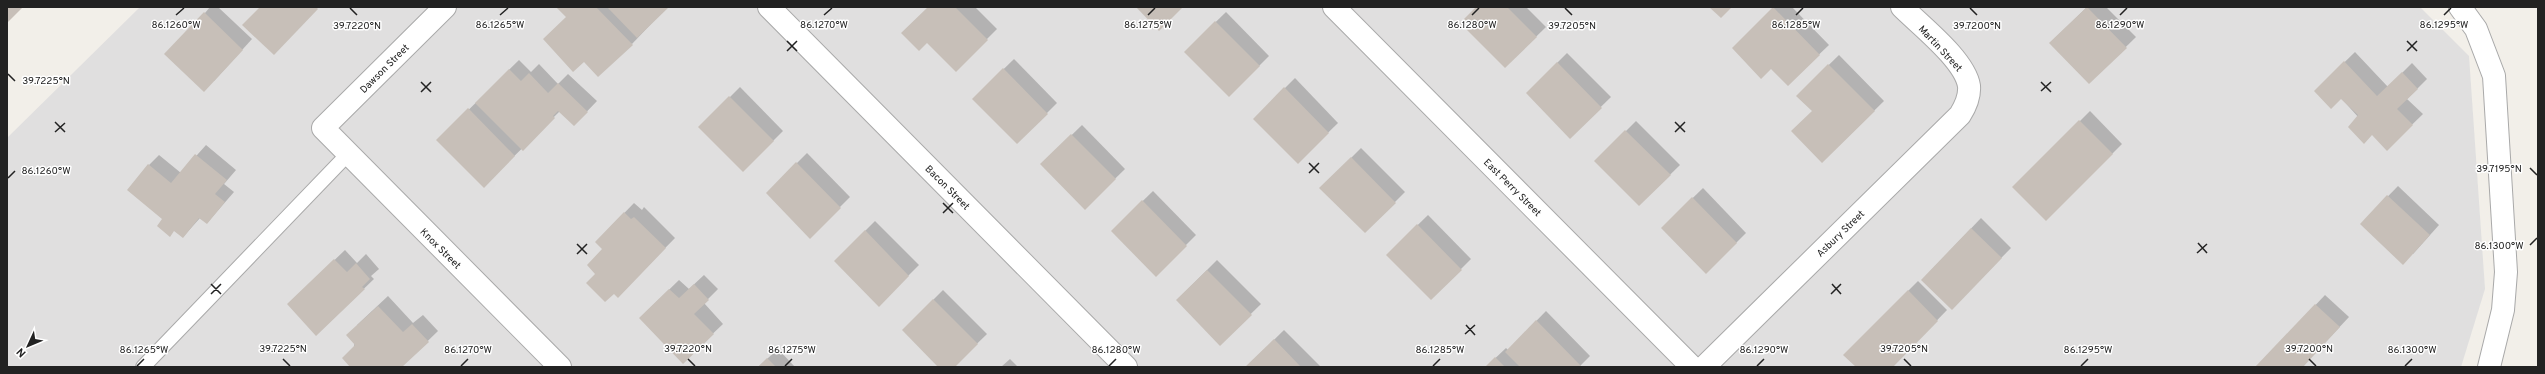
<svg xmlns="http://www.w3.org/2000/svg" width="2545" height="374" viewBox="0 0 2545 374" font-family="Overpass,sans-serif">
	<rect width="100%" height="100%" fill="#f2efe9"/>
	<polygon fill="#e0dfdf" points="140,7 2420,7 2469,56 2485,289 2461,367 7,367 7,138"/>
	<g fill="#0003">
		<polygon points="210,7 218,7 252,39 214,81 205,13"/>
		<polygon points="557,7 667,7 632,44 567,17"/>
		<polygon points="929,7 975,7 997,29 956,70 927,42"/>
		<polygon points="1477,7 1526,7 1546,27 1505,67"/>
		<polygon points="1775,7 1792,7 1829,45 1788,84 1771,68 1733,48"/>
		<polygon points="2087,7 2106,7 2136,37 2089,83 2050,43"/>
		<polygon points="1226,12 1269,56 1229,96 1185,52"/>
		<polygon points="2355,52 2388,87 2412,63 2427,79 2407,99 2423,114 2387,149 2341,98 2315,91"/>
		<polygon points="1567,53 1611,97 1570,137 1527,93"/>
		<polygon points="1839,55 1884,101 1822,162 1813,111 1797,96"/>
		<polygon points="1014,59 1057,103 1017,143 973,99"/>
		<polygon points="519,60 531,72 539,64 558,84 568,74 597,101 574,125 560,111 484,186 438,140"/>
		<polygon points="1295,78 1338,123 1298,162 1254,119"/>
		<polygon points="740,87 783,131 743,171 700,127"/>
		<polygon points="2090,111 2122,144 2046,220 2014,187"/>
		<polygon points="1636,121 1680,165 1639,205 1596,161"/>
		<polygon points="1082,125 1125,169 1085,208 1042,164"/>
		<polygon points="206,145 236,170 224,184 234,192 207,223 200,218 183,237 163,219 149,165 159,155 181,173"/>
		<polygon points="1361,148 1405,192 1365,232 1321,188"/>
		<polygon points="807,153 850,197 810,237 767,193"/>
		<polygon points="2398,186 2439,225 2413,254 2361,224"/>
		<polygon points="1703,188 1746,233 1706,273 1662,228"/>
		<polygon points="1153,191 1196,235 1156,275 1112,231"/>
		<polygon points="634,203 642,210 644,207 675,238 618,296 596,274 603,249 596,242"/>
		<polygon points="1428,215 1471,259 1431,299 1387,255"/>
		<polygon points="1981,218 2011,248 1952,308 1922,280"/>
		<polygon points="875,221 919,265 879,305 835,261"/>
		<polygon points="345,250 357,263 366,254 379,269 371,276 374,279 316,335 298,295"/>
		<polygon points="1217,260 1261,304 1220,344 1177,300"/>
		<polygon points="704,275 718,289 704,303 723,324 683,362 640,318 679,280 689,289"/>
		<polygon points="1918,281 1947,310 1892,367 1857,367 1844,355"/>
		<polygon points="943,290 987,334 953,367 940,367 903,330"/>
		<polygon points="2325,295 2349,317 2302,367 2257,367"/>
		<polygon points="388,296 413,323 423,315 438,331 401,367 351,367 357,325"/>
		<polygon points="1546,311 1590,356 1579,367 1486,367 1506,348 1508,350"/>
		<polygon points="1284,330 1321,367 1246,367"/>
		<polygon points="778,349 795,367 758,367"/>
		<polygon points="1010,359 1018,367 1001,367"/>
	</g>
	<g fill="#c7bfb8">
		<polygon points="7,7 23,7 7,23"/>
		<polygon points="260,7 316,7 318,9 274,55 242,25"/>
		<polygon points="556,7 596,7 633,45 598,77 584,62 573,72 543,39 566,17"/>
		<polygon points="607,7 669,7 637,38"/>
		<polygon points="928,7 955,7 988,40 956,72 927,43 919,51 901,33"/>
		<polygon points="1136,7 1183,7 1159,31"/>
		<polygon points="1476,7 1507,7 1537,37 1505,68 1460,23"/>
		<polygon points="1709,7 1732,7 1721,18"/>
		<polygon points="1773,7 1820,55 1788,86 1771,69 1761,79 1732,48"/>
		<polygon points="2087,7 2127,48 2089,84 2049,43"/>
		<polygon points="204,12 243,50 204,92 164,54"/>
		<polygon points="1215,21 1260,66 1229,97 1184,52"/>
		<polygon points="2344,61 2377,96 2402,72 2418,89 2397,109 2413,125 2387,151 2372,135 2364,144 2348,127 2358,115 2341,99 2331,109 2314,91"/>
		<polygon points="1557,62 1602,108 1570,139 1526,93"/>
		<polygon points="1828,64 1875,111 1822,163 1791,131 1812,111 1796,96"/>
		<polygon points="1003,68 1048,114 1017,144 972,99"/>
		<polygon points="509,69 521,81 529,73 548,93 558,83 588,112 574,126 558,111 553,116 555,118 523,151 475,103"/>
		<polygon points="1284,87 1329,133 1298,164 1253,119"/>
		<polygon points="729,96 774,141 743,172 698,127"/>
		<polygon points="468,108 515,156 484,188 436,140"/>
		<polygon points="2079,120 2113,154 2046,221 2012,187"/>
		<polygon points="1625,130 1671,175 1639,206 1594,161"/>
		<polygon points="1071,134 1116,179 1085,210 1040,164"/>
		<polygon points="195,154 227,180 215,194 225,202 207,224 199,218 183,238 174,231 170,237 157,226 162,219 127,190 148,164 171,183"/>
		<polygon points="1351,157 1396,203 1365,233 1319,188"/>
		<polygon points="796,162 841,208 810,239 766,193"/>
		<polygon points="2387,195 2430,235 2403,265 2360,224"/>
		<polygon points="1692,197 1737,243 1706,274 1661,228"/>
		<polygon points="1142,200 1187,246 1156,277 1111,231"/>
		<polygon points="624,212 631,219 634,217 666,248 618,298 614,294 605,302 586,283 595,274 587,265 602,249 595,242"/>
		<polygon points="1417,224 1462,270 1431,300 1386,255"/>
		<polygon points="1971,228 2002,258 1952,310 1921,280"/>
		<polygon points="865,230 909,276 879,307 834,261"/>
		<polygon points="334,259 347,272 356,263 370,279 362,287 365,289 316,336 287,304"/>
		<polygon points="1207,270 1252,315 1220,346 1176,300"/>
		<polygon points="694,284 709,300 694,314 714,334 683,364 639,318 669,289 679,298"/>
		<polygon points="1908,290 1938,321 1893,367 1856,367 1843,355"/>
		<polygon points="933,299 978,344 955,367 938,367 902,330"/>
		<polygon points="2315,304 2340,327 2303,367 2255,367"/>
		<polygon points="378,306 403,332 412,324 429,342 402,367 350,367 342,358 355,345 346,335"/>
		<polygon points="1536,320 1581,366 1580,367 1520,367 1505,352"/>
		<polygon points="1274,339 1301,367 1245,367"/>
		<polygon points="1495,357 1505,367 1485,367"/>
		<polygon points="767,358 776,367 758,367"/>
	</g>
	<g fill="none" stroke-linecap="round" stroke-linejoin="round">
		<defs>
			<polyline id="lane" points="143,367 348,154"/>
			<g id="street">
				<polyline points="445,7 323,128 560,367"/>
				<polyline points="769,7 1126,367"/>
				<polyline points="1334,7 1692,367"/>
				<polyline points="2460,7 2476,29 2494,76 2506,272 2503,310 2489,367"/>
				<path d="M1704 367 1960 115C1965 107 1970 97 1969 86 1965 60 1921 26 1902 7"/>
			</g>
		</defs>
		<use href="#lane" stroke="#a9a9a9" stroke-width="16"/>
		<use href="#street" stroke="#a9a9a9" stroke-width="24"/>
		<use href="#lane" stroke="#fff" stroke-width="14"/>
		<use href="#street" stroke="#fff" stroke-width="22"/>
	</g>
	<path fill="none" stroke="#222" stroke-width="1.5" d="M350 8 357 15M1565 8 1572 15M1970 8 1977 15M176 15 184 8M500 15 508 8M824 15 832 8M1148 15 1155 8M1472 15 1479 8M1796 15 1803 8M2120 15 2127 8M2444 15 2451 8M787 41 797 51M2407 41 2417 51M787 51 797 41M2407 51 2417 41M8 74 15 81M421 82 431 92M2041 82 2051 92M2041 91 2051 82M421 92 431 82M55 122 65 132M1675 122 1685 132M55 132 65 123M1675 132 1685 122M1309 163 1319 173M2530 168 2537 175M1309 173 1319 163M8 178 15 171M943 203 953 213M943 213 953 203M2198 243 2207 253M577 244 587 254M2530 245 2537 238M2197 253 2207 244M577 254 587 244M211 284 221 294M1832 284 1841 294M211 294 221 284M1831 294 1841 284M1466 325 1475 335M1465 334 1475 325M283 359 290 366M688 359 695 366M1904 359 1911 366M2309 359 2316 366M137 366 144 359M461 366 468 359M785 366 792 359M1109 366 1116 359M1433 366 1440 359M1757 366 1764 359M2081 366 2088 359M2405 366 2412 359"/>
	<g text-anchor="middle" stroke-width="3" stroke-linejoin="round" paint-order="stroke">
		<g font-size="10" fill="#222" stroke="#fff">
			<text transform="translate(1941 48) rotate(47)" y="4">Martin Street</text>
			<text transform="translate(384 68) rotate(-45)" y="4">Dawson Street</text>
			<text transform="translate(948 187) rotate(45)" y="4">Bacon Street</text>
			<text transform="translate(1513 187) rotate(45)" y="4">East Perry Street</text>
			<text transform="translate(1840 233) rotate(-44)" y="4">Asbury Street</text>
			<text transform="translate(441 248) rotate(45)" y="4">Knox Street</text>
		</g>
	</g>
	<g font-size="10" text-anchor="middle" fill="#222" stroke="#fff" stroke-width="3" stroke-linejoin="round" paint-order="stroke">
		<text x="176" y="28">86.1260°W</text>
		<text x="500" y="28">86.1265°W</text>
		<text x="824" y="28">86.1270°W</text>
		<text x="1148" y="28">86.1275°W</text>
		<text x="1472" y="28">86.1280°W</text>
		<text x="1796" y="28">86.1285°W</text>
		<text x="2444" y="28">86.1295°W</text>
		<text x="2120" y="28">86.1290°W</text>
		<text x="357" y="29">39.7220°N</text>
		<text x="1572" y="29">39.7205°N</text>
		<text x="1977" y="29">39.7200°N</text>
		<text x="46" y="84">39.7225°N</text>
		<text x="2499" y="172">39.7195°N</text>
		<text x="46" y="174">86.1260°W</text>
		<text x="2499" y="249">86.1300°W</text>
		<text x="283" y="352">39.7225°N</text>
		<text x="688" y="352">39.7220°N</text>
		<text x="1904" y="352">39.7205°N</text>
		<text x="2309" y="352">39.7200°N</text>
		<text x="144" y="353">86.1265°W</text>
		<text x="468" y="353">86.1270°W</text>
		<text x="792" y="353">86.1275°W</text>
		<text x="1116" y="353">86.1280°W</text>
		<text x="1440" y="353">86.1285°W</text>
		<text x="1764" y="353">86.1290°W</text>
		<text x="2088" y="353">86.1295°W</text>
		<text x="2412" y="353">86.1300°W</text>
	</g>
	<rect width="2545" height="374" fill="none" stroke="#222222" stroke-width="16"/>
	<g transform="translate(28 346) rotate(226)" stroke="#ffffff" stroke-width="3" paint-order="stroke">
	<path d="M0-3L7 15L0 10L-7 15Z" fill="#222222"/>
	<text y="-6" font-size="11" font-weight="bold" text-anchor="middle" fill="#222222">N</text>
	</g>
</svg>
